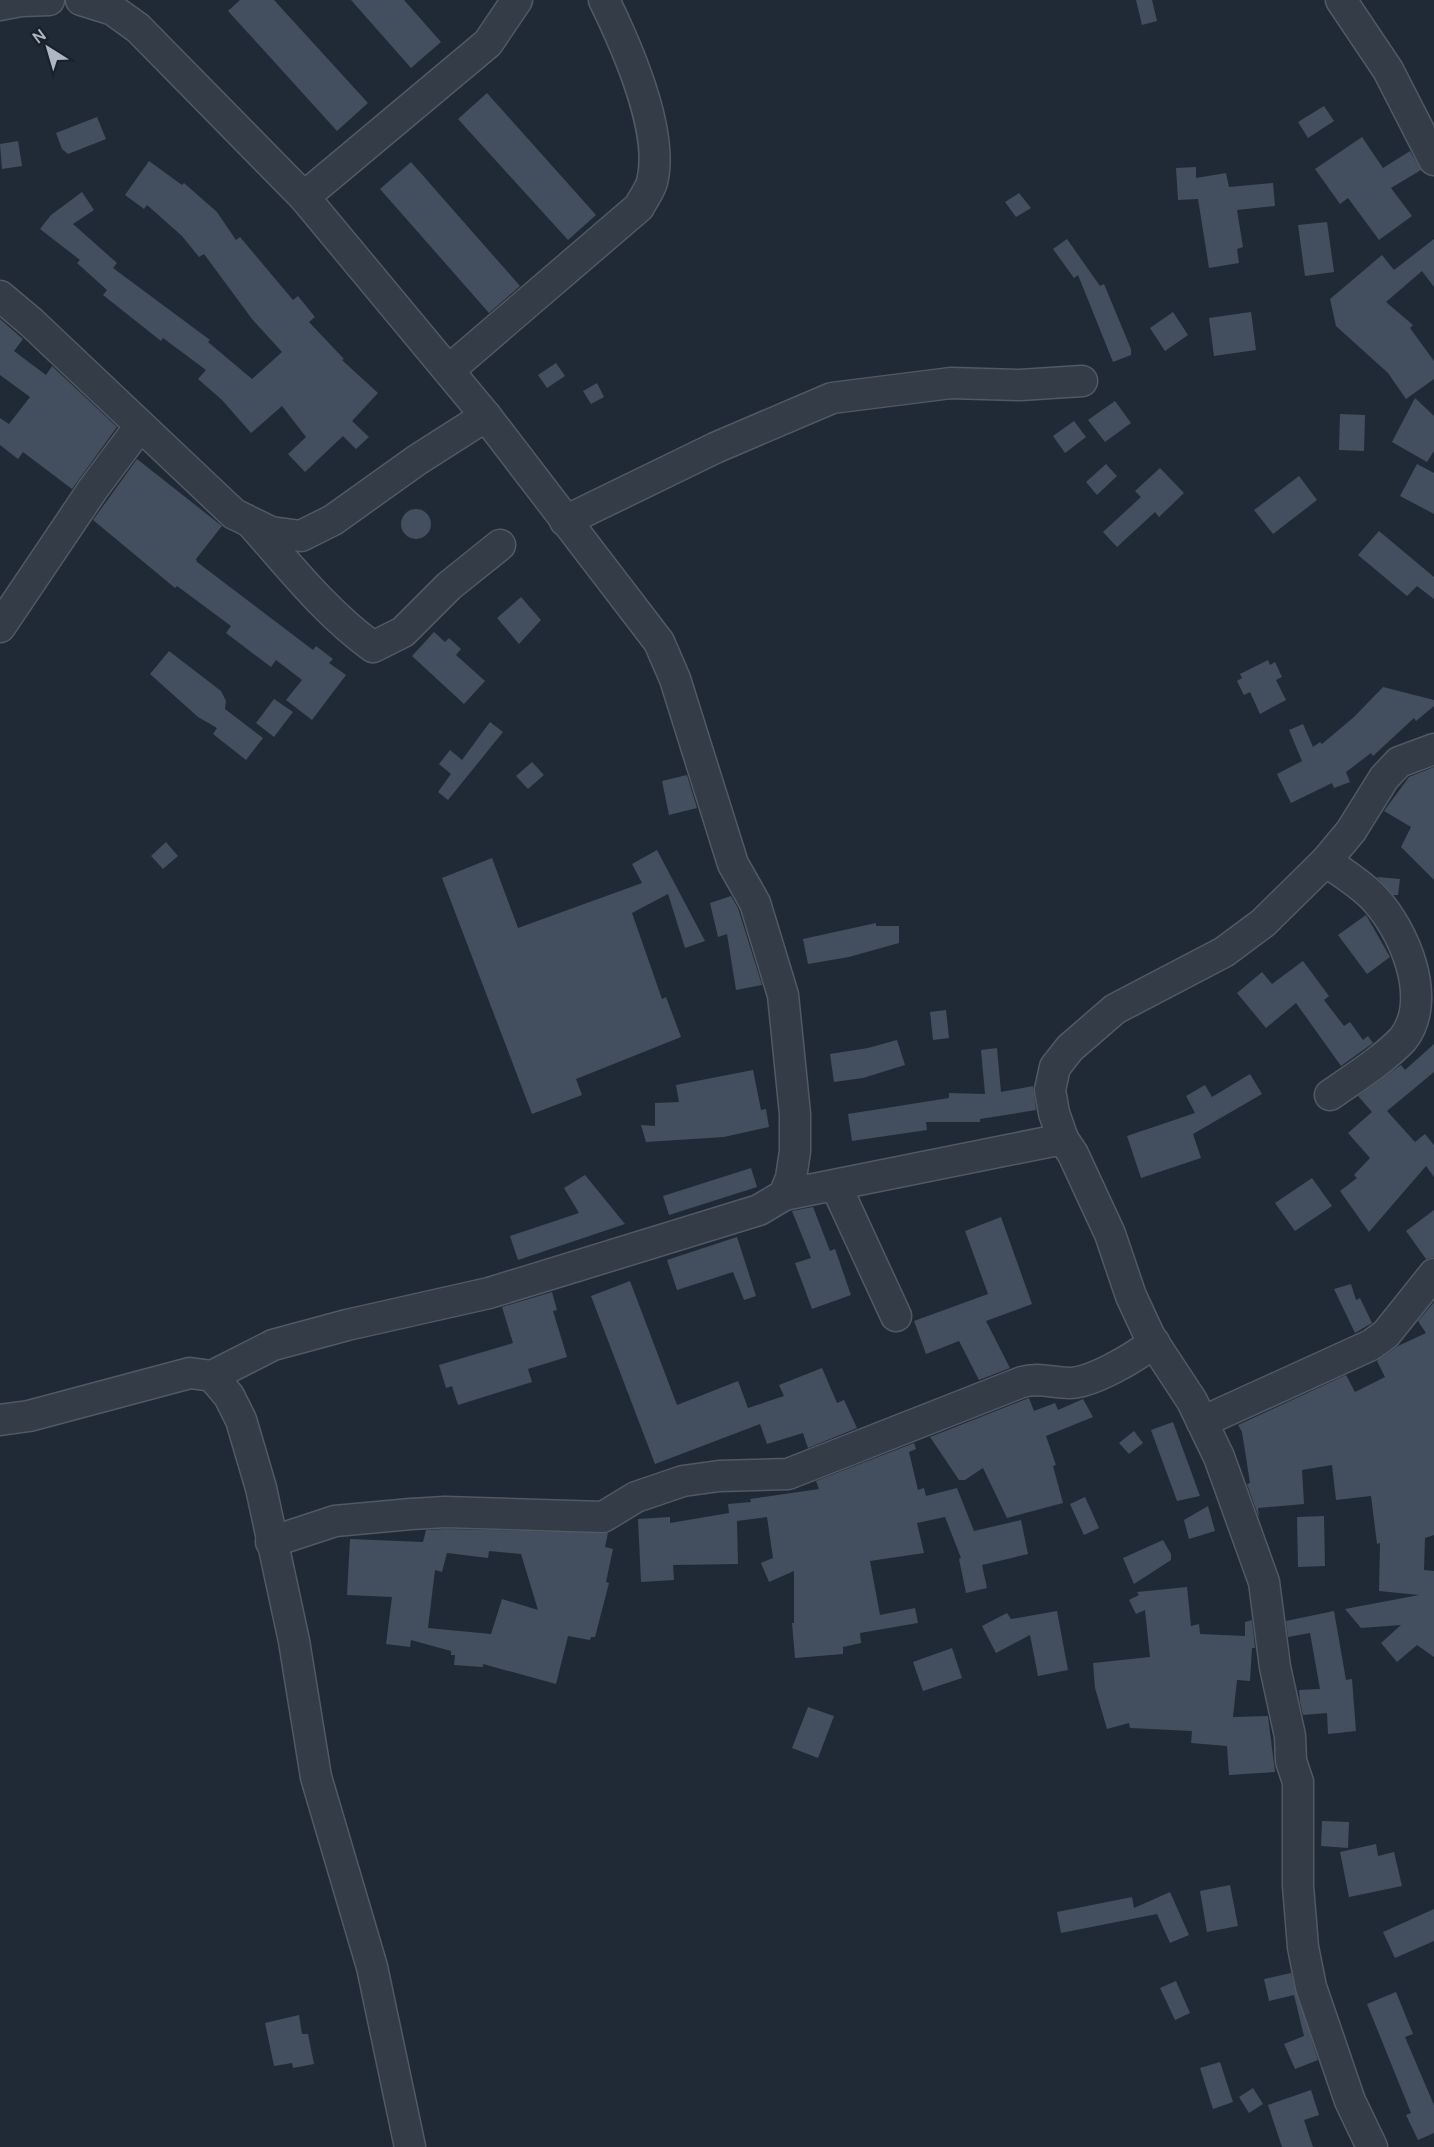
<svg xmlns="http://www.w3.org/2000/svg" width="1434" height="2147" viewBox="0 0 1434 2147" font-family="Manrope,sans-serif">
	<rect width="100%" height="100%" fill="#202a36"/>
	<g fill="#434f5e" fill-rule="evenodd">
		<polygon points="240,0 274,0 368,103 337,131 228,11"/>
		<polygon points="351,0 404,0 441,42 411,68"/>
		<polygon points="1136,0 1152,0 1157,21 1142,25"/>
		<polygon points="487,93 596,215 568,240 458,119"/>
		<polygon points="1324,106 1334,121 1308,138 1298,122"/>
		<polygon points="97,117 106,139 68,154 62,149 56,133"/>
		<polygon points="1362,137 1383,168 1410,151 1421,170 1391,188 1412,216 1379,240 1348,198 1340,204 1315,169"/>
		<polygon points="18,141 22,166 2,169 0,144"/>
		<polygon points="149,161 182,185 184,183 217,212 236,240 240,237 293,300 298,296 315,317 309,322 344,359 342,360 378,393 352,421 369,437 356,449 343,436 305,472 288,454 306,437 282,406 251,433 222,400 198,379 206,370 163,338 161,341 103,295 107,290 77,263 80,260 40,229 51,215 82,192 94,210 73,224 117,263 113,268 210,340 208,342 252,379 282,352 252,319 204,254 199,257 182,236 147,205 144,209 125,195"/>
		<polygon points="411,162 520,286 489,313 380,189"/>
		<polygon points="1196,167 1196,178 1226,173 1229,187 1273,183 1275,206 1237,210 1243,247 1237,249 1239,263 1209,268 1198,199 1178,200 1176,168"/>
		<polygon points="1019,193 1031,208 1016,217 1005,202"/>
		<polygon points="1327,222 1334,272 1305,276 1298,225"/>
		<polygon points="1067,239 1100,286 1104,284 1131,349 1131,355 1113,362 1078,275 1074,278 1053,249"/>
		<polygon points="1434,239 1434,287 1422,271 1386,302 1413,325 1410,328 1434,361 1434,379 1406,399 1388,373 1336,326 1330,299 1382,255 1394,270"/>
		<polygon points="1173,312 1188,335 1165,351 1150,328"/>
		<polygon points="1251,312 1256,350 1214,356 1209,318"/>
		<polygon points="0,319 23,339 14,351 46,375 52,366 117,427 72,489 23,452 18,459 0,445 0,418 9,424 30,397 0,375"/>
		<polygon points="556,363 565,376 547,388 538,375"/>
		<polygon points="597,383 604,397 591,404 583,391"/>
		<polygon points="1415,398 1434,416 1434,451 1427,462 1392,442"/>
		<polygon points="1115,401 1131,423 1105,442 1088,420"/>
		<polygon points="1340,414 1365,415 1364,451 1339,450"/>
		<polygon points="1074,421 1086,437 1065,453 1053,436"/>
		<polygon points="137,459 222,526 196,559 197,562 313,650 316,646 333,659 329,663 346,675 312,720 286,700 302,680 276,660 271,667 226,633 231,626 177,586 175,588 93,520"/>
		<polygon points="1106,464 1117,476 1097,495 1086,482"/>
		<polygon points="1417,464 1434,473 1434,514 1400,496"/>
		<polygon points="1160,468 1184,493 1159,517 1155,512 1117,547 1103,532 1141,497 1135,491"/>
		<polygon points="1299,476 1317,500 1273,534 1254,510"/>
		<circle cx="416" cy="524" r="15"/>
		<polygon points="1379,531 1434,577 1434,599 1417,586 1407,596 1358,555"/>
		<polygon points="521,597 541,620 519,644 497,618"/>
		<polygon points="434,632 445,642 449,638 461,649 456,655 485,681 464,704 412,656"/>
		<polygon points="169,651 221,691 226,701 225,709 263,738 246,760 213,734 217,728 198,717 150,674"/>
		<polygon points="1268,660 1270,665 1275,662 1282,677 1276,680 1286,700 1260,714 1250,692 1244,695 1237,681 1242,678 1240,674"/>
		<polygon points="1383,687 1434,700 1434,706 1416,721 1414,718 1373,756 1371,753 1346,772 1350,782 1334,788 1332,783 1291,803 1277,774 1302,761 1289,730 1303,724 1313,747 1320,742 1322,744 1354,717"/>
		<polygon points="274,699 293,712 274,737 256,723"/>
		<polygon points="490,722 503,732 448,800 438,792 451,774 439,764 450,750 462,760"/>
		<polygon points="532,762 544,775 528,789 516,776"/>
		<polygon points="1434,767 1434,880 1401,847 1411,827 1384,811 1409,777"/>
		<polygon points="687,775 697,808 669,815 662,781"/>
		<polygon points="166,842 178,856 163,869 151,856"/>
		<polygon points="657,850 705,941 685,948 668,894 632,913 662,999 666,997 681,1037 576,1079 582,1095 532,1114 442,878 492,858 518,928 642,883 632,864"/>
		<polygon points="1377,877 1400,879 1398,895 1393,895"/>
		<polygon points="731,896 738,908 762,985 736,990 727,934 718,937 710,903"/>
		<polygon points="1366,915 1390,957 1367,974 1338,935"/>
		<polygon points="876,923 876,926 899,926 899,943 849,957 808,964 803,939"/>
		<polygon points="1303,961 1329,996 1324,1000 1344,1026 1350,1022 1363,1040 1368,1036 1373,1043 1341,1066 1296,1003 1266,1028 1237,993 1262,972 1272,984"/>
		<polygon points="946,1010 949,1038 933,1040 930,1012"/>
		<polygon points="897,1040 905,1065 863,1078 834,1082 830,1054 868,1048"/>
		<polygon points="1434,1044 1434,1072 1387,1111 1415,1142 1425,1134 1434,1145 1434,1177 1426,1166 1369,1232 1340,1191 1357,1178 1354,1175 1370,1158 1348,1133 1372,1112 1358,1096 1401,1065 1405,1070"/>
		<polygon points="997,1048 1001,1092 1033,1086 1036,1110 980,1119 980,1122 926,1122 927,1130 852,1141 848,1114 949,1098 949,1093 985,1094 981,1050"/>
		<polygon points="753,1070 761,1110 766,1109 769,1127 724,1137 646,1142 641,1125 655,1126 655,1103 679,1102 676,1085"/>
		<polygon points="1250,1074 1262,1094 1193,1134 1201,1158 1141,1178 1127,1136 1195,1113 1186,1096 1205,1085 1212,1097"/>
		<polygon points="751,1168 757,1187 669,1215 663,1196"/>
		<polygon points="585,1175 625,1224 518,1260 510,1236 579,1213 564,1188"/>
		<polygon points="1312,1178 1332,1206 1295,1231 1275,1203"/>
		<polygon points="813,1207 830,1251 835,1249 851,1295 812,1309 795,1263 811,1258 792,1211"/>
		<polygon points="1434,1210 1434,1257 1426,1259 1406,1231"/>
		<polygon points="1001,1217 1032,1304 986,1321 1010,1368 979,1380 959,1341 926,1354 914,1321 988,1294 965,1231"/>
		<polygon points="737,1237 756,1296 744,1300 733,1272 677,1290 667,1260"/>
		<polygon points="630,1281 677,1405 738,1381 748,1408 784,1396 779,1385 822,1368 837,1403 844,1400 857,1428 808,1448 803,1433 767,1444 760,1424 655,1464 591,1296"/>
		<polygon points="1351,1284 1356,1300 1360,1298 1372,1323 1355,1333 1334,1289"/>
		<polygon points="552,1292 557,1310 553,1311 567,1357 528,1369 532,1382 458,1405 452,1386 446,1388 439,1365 513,1343 502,1307"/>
		<polygon points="1434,1302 1434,1535 1425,1538 1424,1570 1434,1571 1434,1657 1417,1645 1397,1662 1381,1643 1401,1625 1361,1628 1345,1609 1419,1595 1379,1591 1380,1543 1377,1544 1371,1496 1336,1500 1332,1465 1302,1470 1304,1504 1258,1508 1259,1518 1247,1484 1250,1483 1242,1432 1238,1425 1346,1375 1355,1392 1385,1377 1377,1361 1398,1346 1426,1333 1418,1321"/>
		<polygon points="1029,1398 1034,1411 1055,1403 1058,1410 1083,1399 1093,1417 1046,1436 1056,1465 1053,1466 1063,1503 1007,1518 983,1468 965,1480 959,1480 930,1437"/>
		<polygon points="1173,1422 1200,1496 1177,1501 1151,1430"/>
		<polygon points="1134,1431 1143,1443 1129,1454 1119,1443"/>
		<polygon points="914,1443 916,1449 909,1452 918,1490 924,1488 926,1496 957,1488 974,1531 1021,1520 1028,1554 982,1565 987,1588 966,1593 959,1559 961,1558 945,1517 917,1523 924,1553 870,1561 880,1615 915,1608 918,1623 860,1633 861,1643 843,1647 843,1654 795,1658 792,1623 794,1623 794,1571 769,1582 761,1563 773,1558 767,1517 737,1521 738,1564 673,1565 674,1580 641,1582 638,1519 670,1517 670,1523 729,1513 728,1504 751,1502 750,1499 819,1489 816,1481"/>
		<polygon points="1085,1497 1099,1528 1084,1535 1070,1504"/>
		<polygon points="1208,1506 1215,1531 1189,1539 1184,1520"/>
		<polygon points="1324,1516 1325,1566 1298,1567 1297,1517"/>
		<path d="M445 1529 608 1533 605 1547 613 1549 606 1582 609 1583 595 1637H591L590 1640 568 1636 556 1684 483 1664V1667L454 1665 455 1655H451V1651L411 1640 410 1647 386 1644 392 1597 347 1595 350 1539 423 1542 426 1530ZM489 1551 521 1554 538 1610 502 1599 491 1634 428 1628 435 1570 442 1572 447 1553 488 1558Z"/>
		<polygon points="1163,1540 1171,1554 1171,1560 1134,1584 1123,1558"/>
		<polygon points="1187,1587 1191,1626 1199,1624 1200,1634 1245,1636 1245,1622 1252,1620 1255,1648 1252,1648 1250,1681 1237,1680 1233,1717 1268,1716 1275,1772 1229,1775 1227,1746 1191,1743 1192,1731 1130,1728 1129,1723 1107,1729 1095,1688 1093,1663 1150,1657 1145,1610 1136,1614 1129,1600 1139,1595 1137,1592"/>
		<polygon points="1057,1611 1068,1670 1038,1676 1030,1635 996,1653 982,1626 1007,1613 1011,1619"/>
		<polygon points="1334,1611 1346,1680 1352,1679 1356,1731 1328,1734 1327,1713 1303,1715 1300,1702 1299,1690 1320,1689 1310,1633 1288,1637 1286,1621"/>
		<polygon points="952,1648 962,1678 923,1691 913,1662"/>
		<polygon points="808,1707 834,1716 818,1758 792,1748"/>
		<polygon points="1322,1821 1349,1822 1348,1848 1321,1846"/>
		<polygon points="1376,1844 1378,1856 1394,1852 1402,1886 1349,1897 1340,1852"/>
		<polygon points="1230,1885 1238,1926 1207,1932 1200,1891"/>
		<polygon points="1170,1892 1189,1935 1170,1943 1157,1914 1061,1933 1057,1912 1132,1897 1134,1908"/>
		<polygon points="1434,1909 1434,1941 1395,1958 1383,1932"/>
		<polygon points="1291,1973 1318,2060 1295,2069 1284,2044 1304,2036 1294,1995 1269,2001 1264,1979"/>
		<polygon points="1176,1981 1190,2013 1175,2020 1160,1988"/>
		<polygon points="1396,1992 1413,2034 1405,2037 1434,2105 1434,2133 1418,2140 1406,2115 1411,2113 1367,2004"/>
		<polygon points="299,2015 302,2034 308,2034 314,2064 293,2068 292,2063 274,2066 265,2023"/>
		<polygon points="1220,2062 1233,2102 1213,2109 1200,2068"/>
		<polygon points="1253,2088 1263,2104 1249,2113 1239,2097"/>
		<polygon points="1311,2090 1319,2115 1304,2120 1313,2147 1282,2147 1268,2105"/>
	</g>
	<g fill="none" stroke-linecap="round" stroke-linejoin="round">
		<defs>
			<g id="minor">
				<polyline points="81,0 113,10 138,28 304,197 486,416 659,642 675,679 733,864 755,903 783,995 795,1114 795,1151 791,1178 784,1195 759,1210 489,1293 347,1325 273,1345 212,1376"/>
				<polyline points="1341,0 1388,70 1434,160"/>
				<polyline points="0,5 21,1 49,0"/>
				<polyline points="304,197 488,43 517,0"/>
				<polyline points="0,296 31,322 234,514 271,532 301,536 333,520 417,460 486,416"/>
				<path d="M449 370 639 207C643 199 650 190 652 182 665 132 626 45 604 0"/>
				<polyline points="565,521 715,448 832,398 951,383 1020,385 1082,381"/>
				<path d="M253 525C290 567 327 614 373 647L403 632 449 586 500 545"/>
				<polyline points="0,627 93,489 140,426"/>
				<path d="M1326 861C1342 873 1361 884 1374 898 1404 930 1434 999 1403 1039 1382 1061 1354 1078 1330 1095"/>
				<polyline points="836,1186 896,1316"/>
				<polyline points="784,1195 1063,1139"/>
				<polyline points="0,1420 29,1416 190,1373 212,1376 229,1396 241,1420 261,1488 294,1641 316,1777 372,1967 410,2147"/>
				<polyline points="1202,1422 1371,1345 1386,1334 1434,1274"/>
				<path d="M271 1542 335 1521 411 1514 445 1512 603 1517 636 1497 683 1481 719 1476 788 1474 1022 1382C1039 1377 1052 1383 1069 1383 1092 1383 1136 1357 1154 1342"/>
				<polyline points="1372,2147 1350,2101 1311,1987 1303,1947 1298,1886 1298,1782 1291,1761 1290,1736 1275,1667 1264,1582 1219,1457 1192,1401 1150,1337 1131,1296 1110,1234 1073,1154 1063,1139 1054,1113 1050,1090 1055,1067 1070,1048 1115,1009 1224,952 1263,923 1326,861 1351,831 1384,778 1399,762 1434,749"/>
			</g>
		</defs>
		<use href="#minor" stroke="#515964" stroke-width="33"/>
		<use href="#minor" stroke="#343c47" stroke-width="30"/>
	</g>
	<g transform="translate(48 48) rotate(323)" stroke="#19212b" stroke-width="4.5" paint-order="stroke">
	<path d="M0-4.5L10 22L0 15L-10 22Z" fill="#aeb6c3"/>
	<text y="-9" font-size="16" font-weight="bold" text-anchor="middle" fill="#aeb6c3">N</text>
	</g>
</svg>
